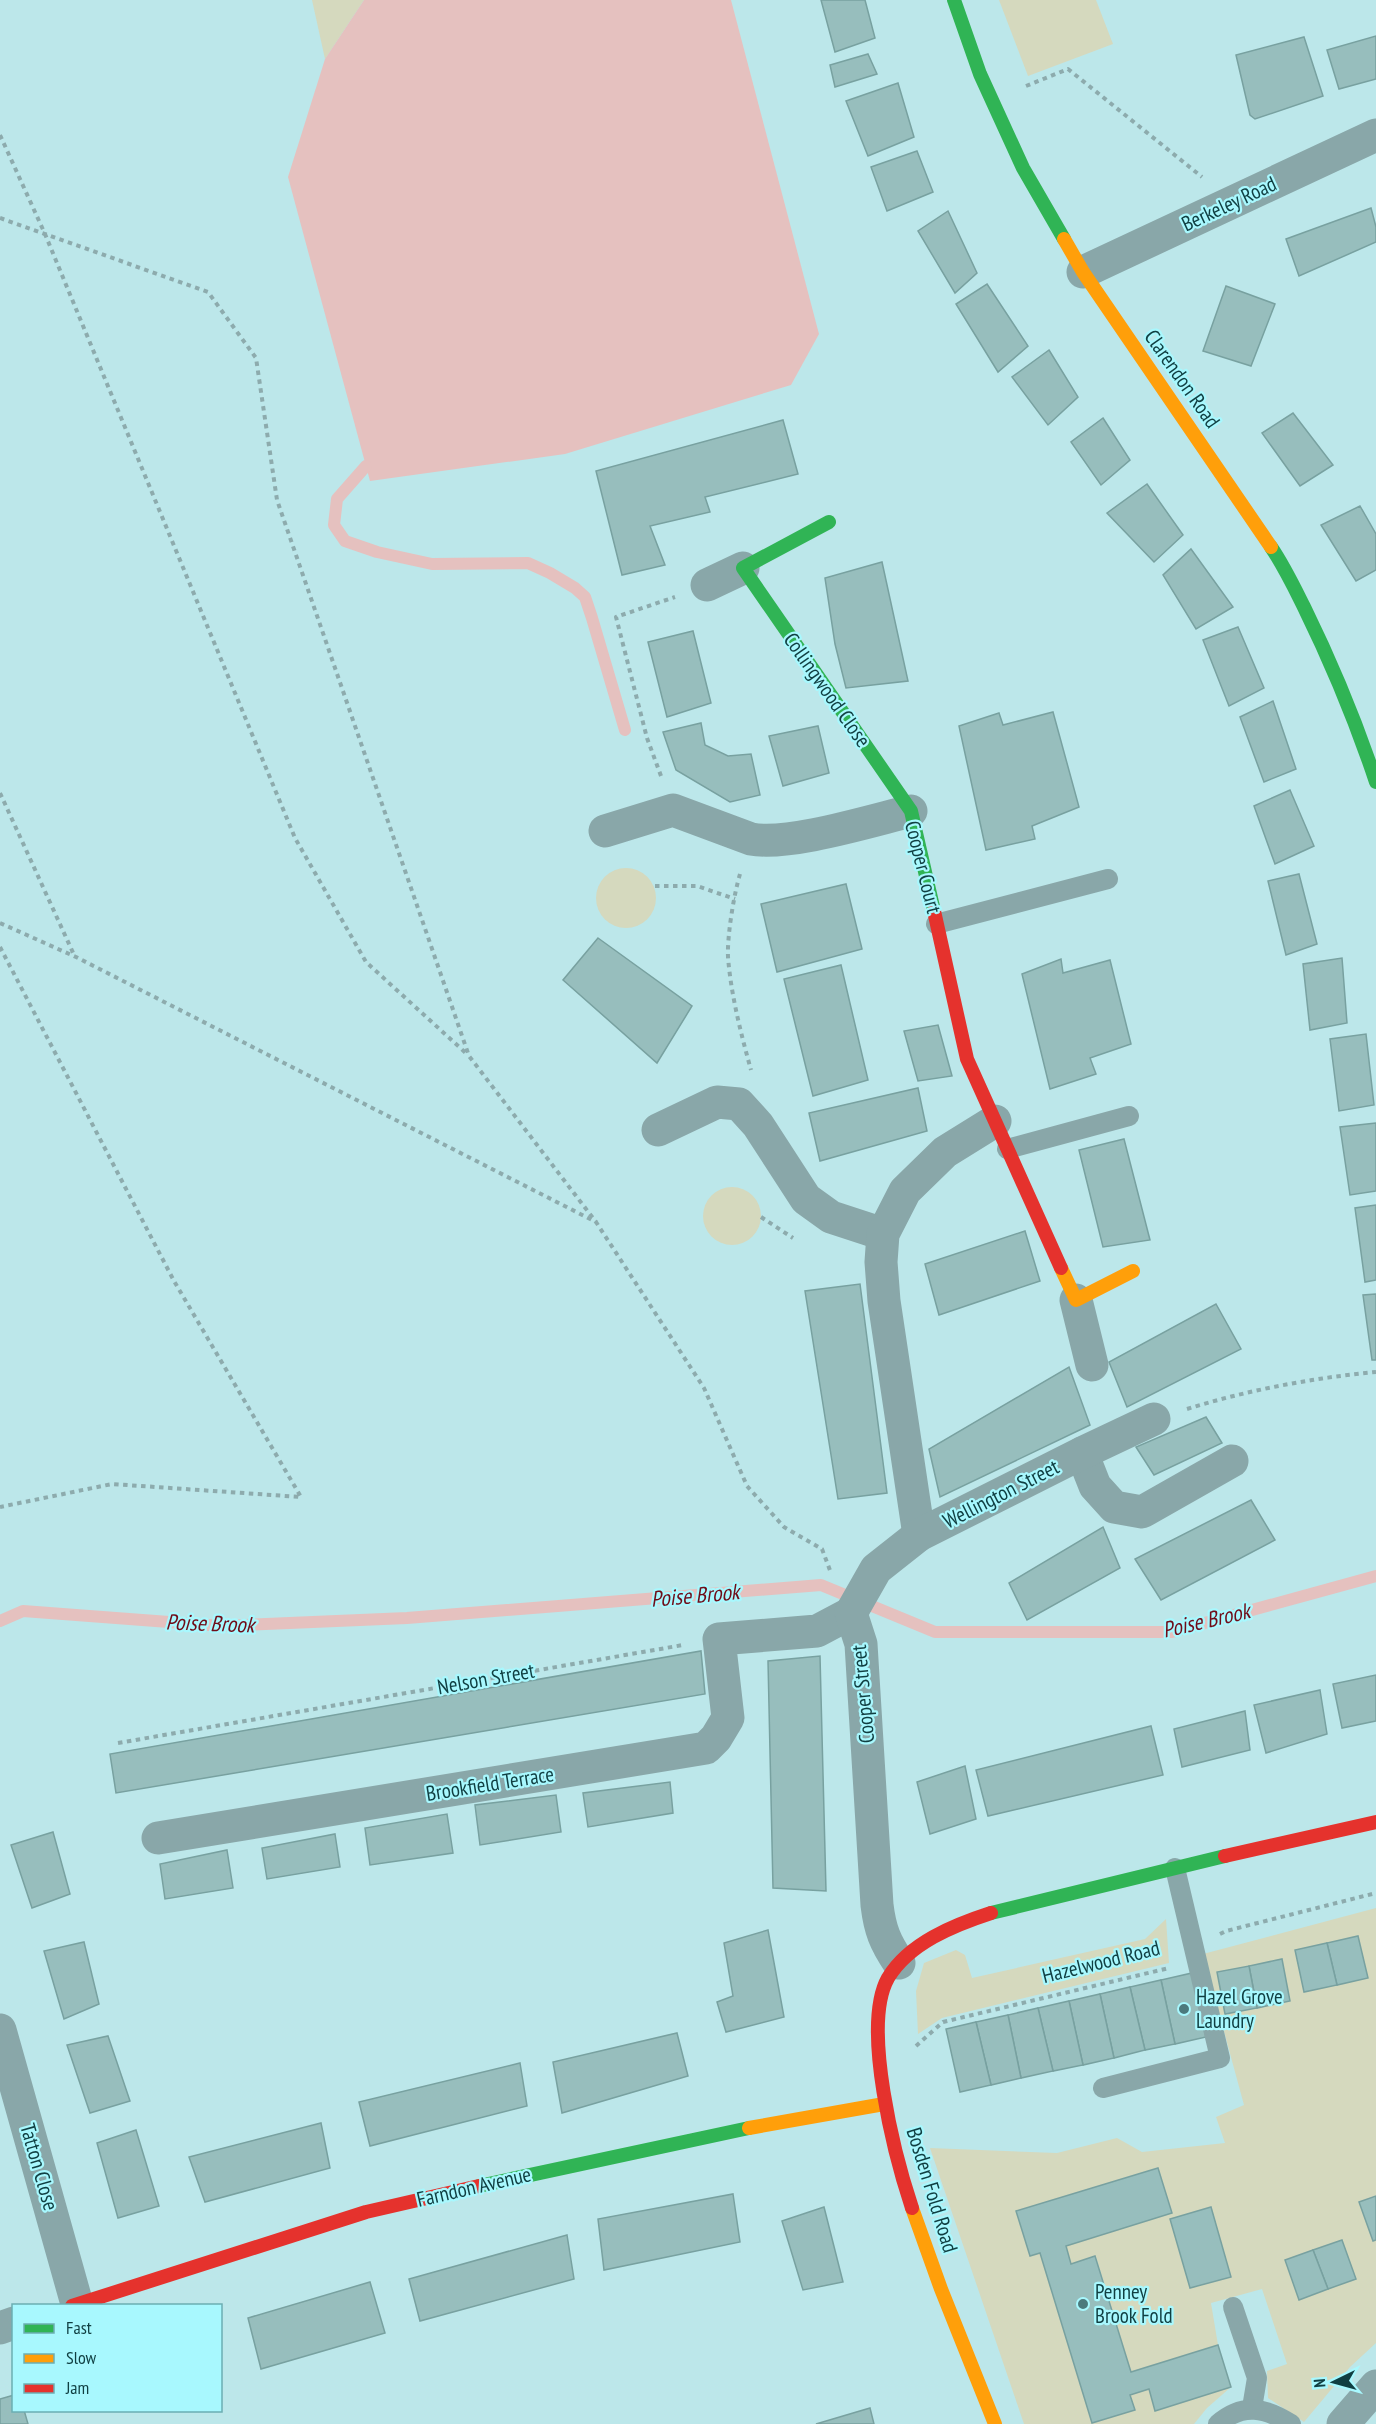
<svg xmlns="http://www.w3.org/2000/svg" width="1376" height="2424" viewBox="0 0 1376 2424" font-family="'PT Sans Narrow',sans-serif">
	<rect width="100%" height="100%" fill="#bce7ea"/>
	<g fill="#d5d9be">
		<polygon points="312,0 364,0 325,59"/>
		<polygon points="999,0 1096,0 1113,44 1028,76"/>
		<circle cx="626" cy="898" r="30"/>
		<circle cx="732" cy="1216" r="29"/>
		<polygon points="1376,1908 1376,2343 1350,2367 1304,2422 1268,2398 1267,2371 1287,2364 1262,2289 1211,2303 1218,2345 1131,2372 1096,2257 1071,2264 1066,2246 1171,2213 1157,2168 1016,2211 1030,2255 1040,2253 1092,2423 1135,2410 1130,2395 1149,2389 1156,2411 1231,2387 1207,2408 1194,2424 1024,2424 930,2148 1057,2153 1117,2138 1142,2152 1225,2143 1216,2117 1244,2105 1203,1954"/>
		<polygon points="1166,1919 1169,1963 942,2018 918,2034 916,1991 924,1963 956,1950 965,1955 972,1978 1145,1939"/>
	</g>
	<polygon fill="#e5c1bf" points="364,0 731,0 819,334 791,385 565,454 370,481 288,177 325,59"/>
	<g fill="none" stroke-linecap="round" stroke-linejoin="round">
		<g stroke="#e5c1bf" stroke-width="12">
			<polyline points="366,466 337,499 334,525 345,541 377,552 432,564 528,563 550,573 575,588 585,597 592,618 625,730"/>
			<polyline points="0,1621 23,1611 222,1626 407,1618 821,1585 935,1632 1172,1632 1376,1576"/>
		</g>
	</g>
	<g fill="#97bebd" stroke="#78a1a0" stroke-width="1.5">
		<polygon points="821,0 865,0 875,38 835,52"/>
		<polygon points="1376,36 1376,79 1339,89 1327,50"/>
		<polygon points="1304,37 1323,96 1255,119 1250,115 1236,55"/>
		<polygon points="868,54 877,74 835,87 830,65"/>
		<polygon points="898,83 914,137 868,156 846,101"/>
		<polygon points="917,151 933,192 887,211 871,167"/>
		<polygon points="1371,208 1376,227 1376,242 1299,276 1286,239"/>
		<polygon points="948,211 977,273 955,293 918,231"/>
		<polygon points="987,284 1028,346 998,372 956,304"/>
		<polygon points="1226,286 1275,304 1251,366 1203,351"/>
		<polygon points="1049,350 1078,397 1048,425 1012,377"/>
		<polygon points="1293,413 1333,465 1300,486 1262,433"/>
		<polygon points="1103,418 1130,460 1101,485 1071,442"/>
		<polygon points="783,420 798,474 705,497 710,512 650,526 665,565 622,575 596,471"/>
		<polygon points="1147,484 1183,535 1154,562 1107,513"/>
		<polygon points="1360,506 1376,534 1376,570 1356,581 1321,525"/>
		<polygon points="1191,549 1233,607 1196,629 1163,575"/>
		<polygon points="882,562 908,681 846,688 835,644 825,578"/>
		<polygon points="1238,627 1264,688 1229,706 1203,640"/>
		<polygon points="693,631 711,703 667,717 648,642"/>
		<polygon points="1273,701 1296,769 1264,782 1240,717"/>
		<polygon points="1053,712 1079,807 1032,826 1035,839 986,850 959,726 999,713 1003,725"/>
		<polygon points="701,723 705,745 728,756 751,754 760,795 730,802 676,770 663,732"/>
		<polygon points="818,726 829,773 783,786 769,736"/>
		<polygon points="1290,790 1314,846 1275,864 1254,806"/>
		<polygon points="1299,874 1317,944 1286,955 1268,881"/>
		<polygon points="846,884 862,949 777,972 761,904"/>
		<polygon points="598,938 692,1006 657,1063 563,980"/>
		<polygon points="1342,958 1347,1023 1310,1030 1303,964"/>
		<polygon points="1061,959 1063,973 1110,960 1131,1044 1090,1058 1096,1074 1050,1089 1022,974"/>
		<polygon points="841,965 868,1080 813,1096 784,979"/>
		<polygon points="938,1025 952,1076 918,1081 904,1031"/>
		<polygon points="1366,1034 1374,1105 1339,1111 1330,1039"/>
		<polygon points="918,1088 927,1131 820,1161 809,1113"/>
		<polygon points="1376,1123 1376,1191 1350,1195 1340,1127"/>
		<polygon points="1124,1139 1150,1240 1103,1247 1079,1150"/>
		<polygon points="1376,1205 1376,1280 1365,1282 1355,1208"/>
		<polygon points="1025,1231 1040,1281 939,1315 925,1264"/>
		<polygon points="860,1284 887,1493 838,1499 805,1291"/>
		<polygon points="1376,1294 1376,1360 1372,1360 1363,1295"/>
		<polygon points="1216,1304 1241,1349 1127,1407 1109,1362"/>
		<polygon points="1069,1367 1090,1425 940,1497 929,1449"/>
		<polygon points="1206,1417 1222,1443 1154,1475 1136,1447"/>
		<polygon points="1251,1500 1275,1540 1161,1600 1135,1559"/>
		<polygon points="1103,1527 1120,1568 1027,1620 1009,1583"/>
		<polygon points="701,1651 705,1694 116,1793 110,1754"/>
		<polygon points="820,1656 826,1891 773,1888 768,1661"/>
		<polygon points="1376,1675 1376,1721 1342,1728 1333,1684"/>
		<polygon points="1320,1690 1327,1734 1266,1753 1254,1705"/>
		<polygon points="1245,1711 1250,1750 1182,1767 1174,1729"/>
		<polygon points="1151,1726 1163,1775 988,1816 976,1770"/>
		<polygon points="965,1766 976,1819 930,1834 917,1782"/>
		<polygon points="670,1782 673,1813 588,1827 583,1793"/>
		<polygon points="556,1795 561,1832 480,1845 475,1805"/>
		<polygon points="447,1814 453,1853 370,1865 365,1828"/>
		<polygon points="53,1832 70,1894 32,1908 11,1845"/>
		<polygon points="335,1834 340,1867 267,1879 262,1848"/>
		<polygon points="227,1850 233,1888 165,1899 160,1864"/>
		<polygon points="768,1930 784,2017 726,2032 717,2002 733,1996 724,1943"/>
		<polygon points="1358,1936 1368,1978 1337,1985 1327,1943"/>
		<polygon points="84,1942 99,2004 64,2019 44,1951"/>
		<polygon points="1327,1943 1337,1985 1304,1992 1295,1950"/>
		<polygon points="1282,1959 1290,2001 1257,2008 1249,1966"/>
		<polygon points="1249,1966 1257,2008 1225,2014 1217,1972"/>
		<polygon points="1192,1973 1206,2037 1175,2044 1161,1980"/>
		<polygon points="1161,1980 1175,2044 1145,2050 1130,1987"/>
		<polygon points="1130,1987 1145,2050 1114,2058 1100,1994"/>
		<polygon points="1100,1994 1114,2058 1083,2065 1069,2001"/>
		<polygon points="1069,2001 1083,2065 1053,2071 1038,2008"/>
		<polygon points="1038,2008 1053,2071 1021,2078 1008,2015"/>
		<polygon points="1008,2015 1021,2078 991,2085 976,2022"/>
		<polygon points="976,2022 991,2085 960,2092 946,2029"/>
		<polygon points="677,2033 688,2076 562,2113 553,2062"/>
		<polygon points="108,2036 130,2101 90,2113 67,2045"/>
		<polygon points="520,2063 527,2106 370,2146 359,2102"/>
		<polygon points="321,2123 330,2168 205,2202 189,2157"/>
		<polygon points="136,2130 159,2206 118,2218 97,2143"/>
		<polygon points="1158,2168 1172,2213 1066,2246 1071,2264 1095,2256 1131,2372 1218,2345 1231,2387 1155,2411 1149,2389 1130,2395 1135,2410 1092,2423 1040,2253 1030,2256 1016,2211"/>
		<polygon points="733,2194 740,2242 604,2270 598,2219"/>
		<polygon points="1376,2196 1376,2240 1373,2241 1359,2202"/>
		<polygon points="824,2207 843,2282 803,2290 782,2221"/>
		<polygon points="1211,2207 1231,2277 1190,2288 1170,2219"/>
		<polygon points="567,2235 574,2279 420,2321 409,2279"/>
		<polygon points="1342,2240 1356,2279 1328,2289 1313,2250"/>
		<polygon points="1313,2250 1328,2289 1299,2300 1285,2260"/>
		<polygon points="370,2282 385,2333 261,2369 248,2318"/>
		<polygon points="14,2395 14,2410 24,2410 28,2424 0,2424 0,2399"/>
		<polygon points="870,2408 874,2424 816,2424"/>
	</g>
	<g fill="none" stroke-linecap="round" stroke-linejoin="round">
		<g stroke="#8dabad" stroke-width="4" stroke-dasharray="4.5 4.5" stroke-linecap="butt">
			<polyline points="1026,86 1068,69 1202,177"/>
			<polyline points="0,135 45,234 295,838 366,962 468,1055"/>
			<polyline points="0,218 208,292 256,358 277,500 469,1056 596,1222"/>
			<polyline points="661,776 647,738 616,617 675,597"/>
			<polyline points="0,793 75,957"/>
			<path d="M740 874C734 894 727 936 728 957 731 995 741 1034 751 1070"/>
			<polyline points="655,886 697,886 735,899"/>
			<polyline points="0,923 76,957 596,1222 704,1388 747,1486 784,1527 822,1549 831,1573"/>
			<polyline points="0,947 174,1281 301,1497 112,1484 0,1507"/>
			<polyline points="761,1217 793,1238"/>
			<path d="M1187 1409C1248 1390 1312 1378 1376 1372"/>
			<polyline points="118,1743 683,1645"/>
			<polyline points="1220,1934 1226,1931 1376,1893"/>
			<polyline points="916,2046 943,2022 1169,1968"/>
		</g>
		<g stroke="#89a7a9" stroke-width="20">
			<polyline points="936,924 1108,879"/>
			<polyline points="1007,1149 1129,1116"/>
			<polyline points="1103,2088 1220,2058 1175,1868"/>
			<polyline points="1233,2307 1257,2378 1252,2408"/>
			<path d="M1218 2424C1243 2402 1266 2408 1291 2424"/>
		</g>
		<g stroke="#89a7a9" stroke-width="33">
			<polyline points="1083,272 1376,135"/>
			<polyline points="707,585 743,568"/>
			<path d="M605 831 673 810 751 839C789 846 870 821 911 811"/>
			<polyline points="658,1130 717,1102 739,1104 758,1125 806,1199 831,1217 883,1234"/>
			<polyline points="1076,1300 1092,1365"/>
			<polyline points="1082,1453 1095,1486 1114,1507 1142,1512 1232,1461"/>
			<polyline points="919,1535 884,1301 881,1262 883,1234 905,1191 945,1152 995,1121"/>
			<polyline points="158,1838 706,1748 716,1738 728,1718 719,1639 817,1631 851,1613"/>
			<path d="M899 1963C885 1942 880 1930 877 1905L861 1644 851 1613 876 1569 919 1535 1082 1453 1154 1419"/>
			<polyline points="0,2030 77,2304"/>
			<polyline points="0,2328 14,2323"/>
			<polyline points="1343,2424 1376,2386"/>
		</g>
		<g stroke="#30b455" stroke-width="14">
			<polyline points="954,0 980,74 1023,168 1064,239"/>
			<polyline points="829,522 743,568 911,811 934,911"/>
			<path d="M1271 547C1284 566 1294 587 1304 607 1332 664 1356 722 1376 782"/>
			<polyline points="991,1913 1225,1856"/>
			<polyline points="479,2186 749,2128"/>
		</g>
		<g stroke="#ff9f0a" stroke-width="14">
			<polyline points="1064,239 1083,272 1271,547"/>
			<polyline points="1061,1268 1076,1300 1133,1271"/>
			<polyline points="749,2128 884,2104"/>
			<polyline points="912,2208 941,2289 995,2424"/>
		</g>
		<g stroke="#e5322d" stroke-width="14">
			<polyline points="934,911 967,1059 1061,1268"/>
			<polyline points="1225,1856 1376,1822"/>
			<path d="M912 2208C895 2157 861 2026 888 1978 909 1943 954 1925 991 1913"/>
			<polyline points="72,2306 366,2212 479,2186"/>
		</g>
	</g>
	<g fill="#4c7a7d" stroke="#a8f8fe" stroke-width="2">
		<circle cx="1184" cy="2009" r="6"/>
		<circle cx="1083" cy="2304" r="6"/>
	</g>
	<g text-anchor="middle" stroke-width="4.5" stroke-linejoin="round" paint-order="stroke">
		<g font-size="21" fill="#103f42" stroke="#a8f8fe">
			<text transform="translate(1229 204) rotate(-25)" y="7">Berkeley Road</text>
			<text transform="translate(1182 379) rotate(55)" y="7">Clarendon Road</text>
			<text transform="translate(827 690) rotate(55)" y="7">Collingwood Close</text>
			<text transform="translate(923 867) rotate(76)" y="7">Cooper Court</text>
			<text transform="translate(1001 1494) rotate(-27)" y="7">Wellington Street</text>
			<text transform="translate(486 1679) rotate(-10)" y="7">Nelson Street</text>
			<text transform="translate(863 1694) rotate(-95)" y="7">Cooper Street</text>
			<text transform="translate(490 1784) rotate(-9)" y="7">Brookfield Terrace</text>
			<text transform="translate(1101 1962) rotate(-14)" y="7">Hazelwood Road</text>
			<text transform="translate(39 2167) rotate(74)" y="7">Tatton Close</text>
			<text transform="translate(474 2187) rotate(-13)" y="7">Farndon Avenue</text>
			<text transform="translate(932 2190) rotate(73)" y="7">Bosden Fold Road</text>
		</g>
		<g font-size="21" fill="#103f42" stroke="#a8f8fe" text-anchor="start">
			<text x="1196" y="2004">Hazel Grove<tspan x="1196" dy="24">Laundry</tspan></text>
			<text x="1095" y="2299">Penney<tspan x="1095" dy="24">Brook Fold</tspan></text>
		</g>
		<g font-size="22" font-style="italic" fill="#700c18" stroke="#a8f8fe">
			<text transform="translate(695 1595) rotate(-5)" y="8">Poise Brook</text>
			<text transform="translate(1206 1620) rotate(-13)" y="8">Poise Brook</text>
			<text transform="translate(210 1623) rotate(2)" y="8">Poise Brook</text>
		</g>
	</g>
	<rect x="12" y="2304" width="210" height="108" fill="#a8f8fe" stroke="#6baeb3" stroke-width="1.5"/>
	<rect x="24" y="2324" width="30" height="9" fill="#30b455" stroke="#6baeb3" stroke-width="1.5"/>
	<text x="66" y="2334" font-size="18" fill="#103f42">Fast</text>
	<rect x="24" y="2354" width="30" height="9" fill="#ff9f0a" stroke="#6baeb3" stroke-width="1.5"/>
	<text x="66" y="2364" font-size="18" fill="#103f42">Slow</text>
	<rect x="24" y="2384" width="30" height="9" fill="#e5322d" stroke="#6baeb3" stroke-width="1.5"/>
	<text x="66" y="2394" font-size="18" fill="#103f42">Jam</text>
	<g transform="translate(1334 2382) rotate(265)" stroke="#a8f8fe" stroke-width="4.5" paint-order="stroke">
	<path d="M0-4.5L10 22L0 15L-10 22Z" fill="#103f42"/>
	<text y="-9" font-size="16" font-weight="bold" text-anchor="middle" fill="#103f42">N</text>
	</g>
</svg>
